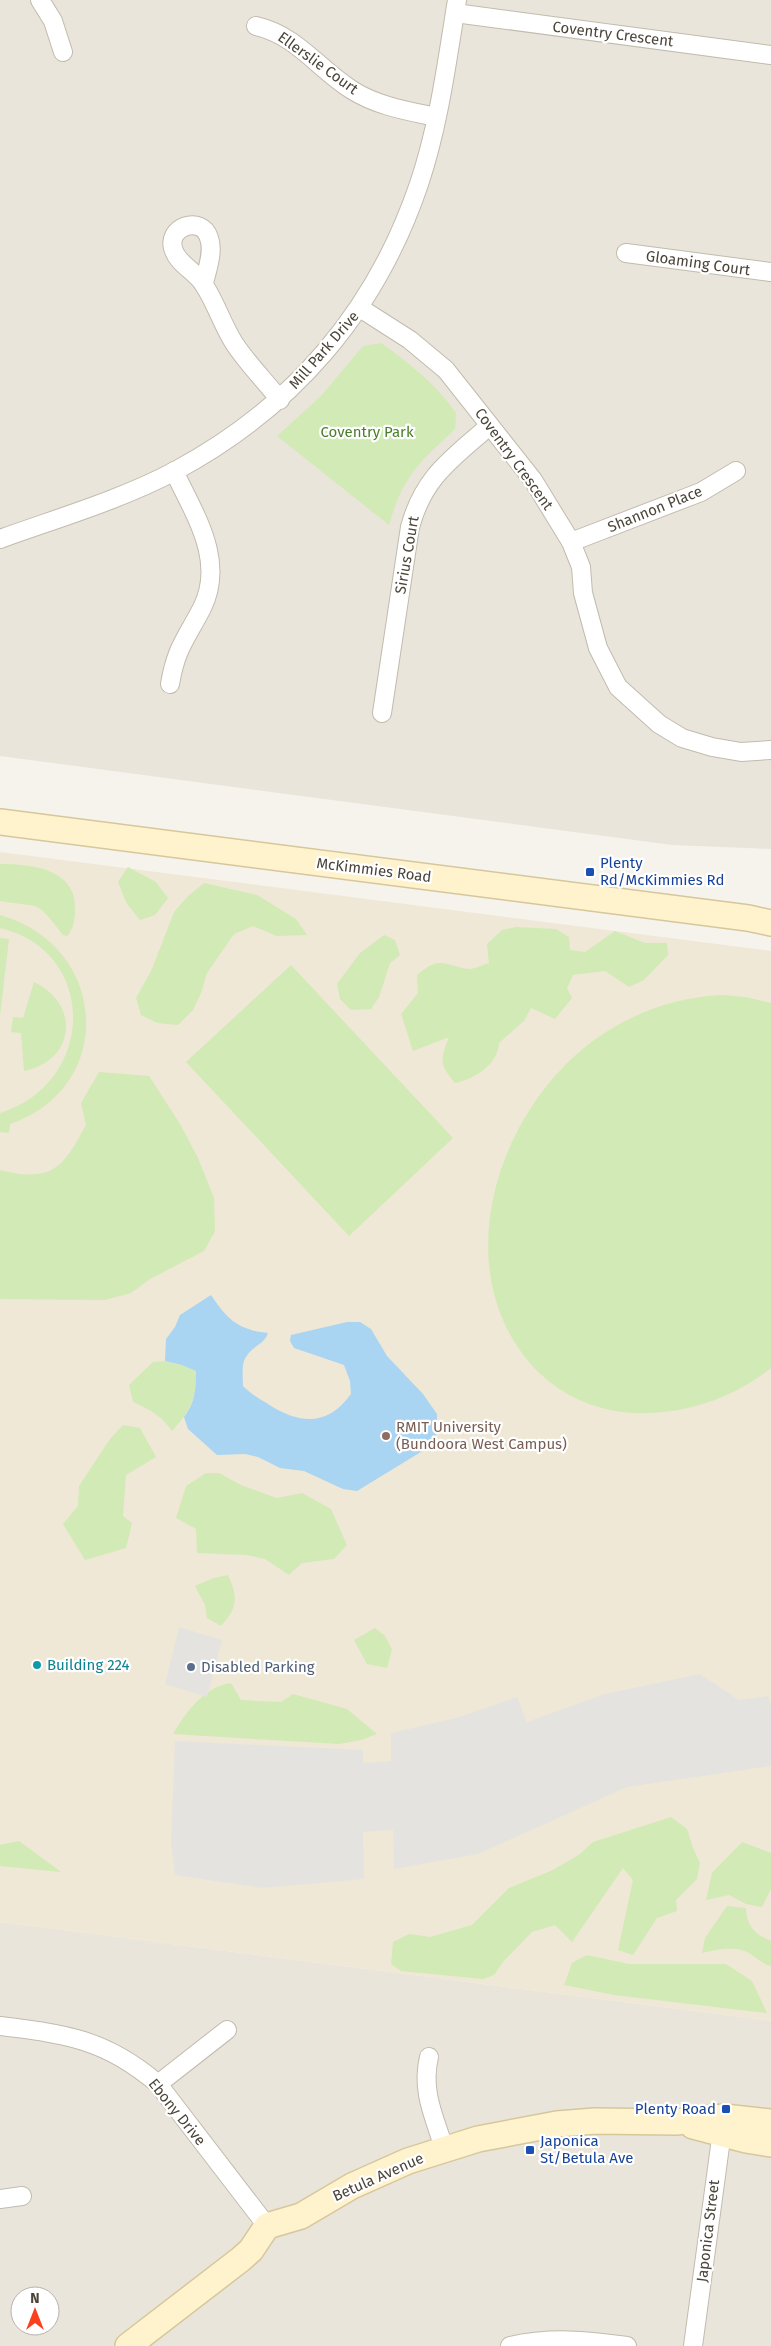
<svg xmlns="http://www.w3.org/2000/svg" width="771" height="2346" viewBox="0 0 771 2346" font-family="'Fira Sans',sans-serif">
	<rect width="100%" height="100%" fill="#f6f3ec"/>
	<g fill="#eae5da" fill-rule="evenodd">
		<polygon points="0,0 771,0 771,849 672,845 0,756"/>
		<path d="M0 1922 771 2021V2346H0ZM20 2296H50V2326H20Z"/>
	</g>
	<polygon fill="#efe8d6" points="0,852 771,951 771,2021 0,1922"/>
	<g fill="#d2eab5">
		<path d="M381 343C410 364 436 384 456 413L455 429C418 464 404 474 389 525L277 436 321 396 363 346Z"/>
		<path d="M0 864C32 864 78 869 75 911 75 919 73 930 67 936L63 935C36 899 41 908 0 901Z"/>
		<polygon points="128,867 156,882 168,898 155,915 140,920 127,904 118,882"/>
		<polygon points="204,883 257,895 296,919 307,935 277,936 253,926 234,934 207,973 201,993 193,1010 178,1025 157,1023 141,1015 136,998 152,969 174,912 188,896"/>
		<path d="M0 915C108 945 118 1087 10 1124L9 1133 0 1132V1113C96 1084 99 951 0 928Z"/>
		<path d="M516 927 556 929 569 937 570 950 585 952 615 931 645 943H667L668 955 644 980 629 987 605 971 573 975 567 988 572 998 555 1019 531 1008 524 1021 499 1043C498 1065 474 1079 455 1083 439 1064 440 1060 449 1037L413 1051 401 1014 418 993 417 975C440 955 443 965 469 969 475 969 483 965 489 963L487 944 502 930Z"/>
		<polygon points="384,935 395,940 400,955 390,963 379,997 371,1009 351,1010 340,999 337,984 360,953"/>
		<polygon points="0,938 9,939 0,1016"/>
		<polygon points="291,965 453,1138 349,1236 186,1062"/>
		<path d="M34 982C81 1004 75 1061 24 1071L21 1033 11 1032 13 1017 23 1018Z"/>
		<path d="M723 995 745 997 771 1003V1368C732 1399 684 1415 634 1413 594 1411 555 1393 529 1362 445 1262 501 1101 603 1034 640 1010 679 997 723 995Z"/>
		<path d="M99 1072 149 1076 180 1124 198 1158 214 1198 215 1231 204 1251 150 1279 131 1293 105 1300 0 1299V1170C52 1183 63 1168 86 1125L81 1103Z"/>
		<path d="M165 1361 182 1365 196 1371C196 1400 191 1410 172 1431 162 1416 149 1409 133 1402L129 1385 153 1362Z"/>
		<polygon points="123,1425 140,1428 156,1457 126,1475 123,1516 132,1523 126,1548 85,1560 63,1524 78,1506 79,1486 110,1439"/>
		<polygon points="206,1473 219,1473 241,1485 277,1498 302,1493 331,1509 347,1545 334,1559 302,1563 289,1575 265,1559 246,1555 197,1553 196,1529 176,1518 186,1486"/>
		<path d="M228 1575C238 1598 238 1607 221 1626L207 1618 205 1605 195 1586 214 1578Z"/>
		<polygon points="375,1628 385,1636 392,1649 387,1668 367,1664 354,1640"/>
		<path d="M231 1683 241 1700 281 1702 293 1694 347 1709 377 1734 361 1740 339 1744 173 1734C186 1712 204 1687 231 1683Z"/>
		<polygon points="671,1817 687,1829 693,1848 700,1863 697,1879 676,1900 677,1911 657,1918 633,1955 618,1950 633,1880 623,1868 572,1942 555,1925 532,1932 503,1962 494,1975 483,1979 401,1971 391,1964 393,1942 409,1934 430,1937 472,1925 509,1888 553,1870 580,1854 593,1842"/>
		<polygon points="19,1841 61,1872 0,1866 0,1845"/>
		<polygon points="742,1842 771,1853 771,1889 762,1907 746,1904 729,1895 706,1900 712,1873"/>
		<path d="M727 1906 746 1908C746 1926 756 1935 771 1941V1966C760 1963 755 1956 747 1952 733 1945 716 1950 702 1953L705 1938Z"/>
		<polygon points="587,1955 629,1964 726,1964 752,1981 767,2013 614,1995 564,1985 572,1963"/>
	</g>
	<g fill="#e5e3e0">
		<polygon points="179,1627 222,1640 207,1697 165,1684"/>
		<polygon points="700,1674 739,1700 768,1696 771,1704 771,1766 627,1787 478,1854 394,1869 393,1830 363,1832 364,1879 262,1888 175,1875 171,1842 175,1741 363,1750 363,1763 391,1761 391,1733 456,1718 517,1697 527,1722 605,1694"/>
	</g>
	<path fill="#a9d4f2" d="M211 1295C227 1319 238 1330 268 1333 264 1345 252 1346 246 1357 241 1364 243 1377 243 1386 253 1396 259 1398 271 1406 302 1425 329 1425 351 1394L350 1381 344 1365 294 1348 290 1341 291 1335 347 1322H360L371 1329 387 1356 423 1394 437 1414V1433L429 1447 357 1491 343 1489 304 1471 280 1468 258 1457 245 1454 217 1455 188 1429 184 1417C195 1403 196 1389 196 1371L182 1365 165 1361 166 1339 175 1327 180 1315Z"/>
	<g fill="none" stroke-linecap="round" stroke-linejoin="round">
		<defs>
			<g id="street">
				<polyline points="40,0 53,21 63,52"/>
				<polyline points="455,13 771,55"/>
				<path d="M256 26C298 36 317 68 352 90 377 106 408 111 436 117"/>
				<polyline points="626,253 771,272"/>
				<path d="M204 283C207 270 214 251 209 238 202 214 164 227 174 251 179 265 197 272 204 285 216 303 222 324 234 343 247 363 265 381 280 400"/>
				<polyline points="360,308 410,340 446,370 533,480 571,542 581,567 583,593 598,648 618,687 659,724 682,738 712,747 741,752 771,750"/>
				<path d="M0 539C58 518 120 500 175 471 293 408 376 311 419 184 439 125 447 61 457 0"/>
				<polyline points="571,542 701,492 736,471"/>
				<path d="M170 684C176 648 186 639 202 608 226 560 194 514 174 471"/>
				<path d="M382 713 410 527C424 476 452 459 489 426"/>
				<path d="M0 2026C65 2034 106 2039 158 2084L267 2226"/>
				<path d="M429 2057C421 2091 434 2116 444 2148"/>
				<polyline points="158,2084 227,2030"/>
				<polyline points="0,2199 22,2196"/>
				<path d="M510 2346C550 2337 587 2340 627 2346"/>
				<polyline points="693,2346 723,2124"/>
			</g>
			<g id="secondary">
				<polyline points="0,822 748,918 771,923"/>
				<polyline points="693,2126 746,2140 771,2144"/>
				<polyline points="128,2346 241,2259 251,2250 267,2226 301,2216 352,2186 408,2161 478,2139 557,2124 595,2121 676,2122 724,2117 771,2122"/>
			</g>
		</defs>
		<use href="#street" stroke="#c2bbae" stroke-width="20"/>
		<use href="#secondary" stroke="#d6c79b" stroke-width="28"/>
		<use href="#street" stroke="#fff" stroke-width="18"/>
		<use href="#secondary" stroke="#fff3cd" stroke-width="25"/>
	</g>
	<g fill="#1a4fb4" stroke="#fff" stroke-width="2">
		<rect x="585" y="867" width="10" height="10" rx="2.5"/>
		<rect x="721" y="2104" width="10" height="10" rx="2.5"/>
		<rect x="525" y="2145" width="10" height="10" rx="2.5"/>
	</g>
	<circle fill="#8d6e63" stroke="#fff" stroke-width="2" cx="386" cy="1436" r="5"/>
	<circle fill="#0f9aa8" stroke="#fff" stroke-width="2" cx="37" cy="1665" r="5"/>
	<circle fill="#5c6f8a" stroke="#fff" stroke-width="2" cx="191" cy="1667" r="5"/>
	<g text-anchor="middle" stroke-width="4.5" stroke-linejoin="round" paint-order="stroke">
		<g font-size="15" fill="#4b4439" stroke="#fff">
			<text transform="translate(613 34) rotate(7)" y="5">Coventry Crescent</text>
			<text transform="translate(318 63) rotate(36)" y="5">Ellerslie Court</text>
			<text transform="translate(698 263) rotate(8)" y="5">Gloaming Court</text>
			<text transform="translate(324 350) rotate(-49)" y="5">Mill Park Drive</text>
			<text transform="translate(514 459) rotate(54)" y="5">Coventry Crescent</text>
			<text transform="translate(655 509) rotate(-22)" y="5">Shannon Place</text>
			<text transform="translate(407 555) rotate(-80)" y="5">Sirius Court</text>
			<text transform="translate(374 870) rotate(7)" y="5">McKimmies Road</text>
			<text transform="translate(177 2112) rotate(51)" y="5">Ebony Drive</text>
			<text transform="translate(378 2177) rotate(-24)" y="5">Betula Avenue</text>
			<text transform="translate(708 2231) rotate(-83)" y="5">Japonica Street</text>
		</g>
		<g font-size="15" fill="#4a7f2a" stroke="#fff">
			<text x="367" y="437">Coventry Park</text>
		</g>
		<g font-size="15" fill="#164399" stroke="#fff" text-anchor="start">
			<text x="600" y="868">Plenty<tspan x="600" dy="17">Rd/McKimmies Rd</tspan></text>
			<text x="716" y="2114" text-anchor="end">Plenty Road</text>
			<text x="540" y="2146">Japonica<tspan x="540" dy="17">St/Betula Ave</tspan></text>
		</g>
		<g font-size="15" fill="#785e54" stroke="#fff" text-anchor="start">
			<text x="396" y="1432">RMIT University<tspan x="396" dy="17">(Bundoora West Campus)</tspan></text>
		</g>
		<g font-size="15" fill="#0d838f" stroke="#fff" text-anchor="start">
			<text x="47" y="1670">Building 224</text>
		</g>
		<g font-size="15" fill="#4e5e75" stroke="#fff" text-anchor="start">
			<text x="201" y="1672">Disabled Parking</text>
		</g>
	</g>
	<g transform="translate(35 2311)"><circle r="24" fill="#ffffff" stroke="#b7b4b0"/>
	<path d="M0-4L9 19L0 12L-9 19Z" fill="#fc3f1d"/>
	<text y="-8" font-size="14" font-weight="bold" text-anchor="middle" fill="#4b4439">N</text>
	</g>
</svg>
